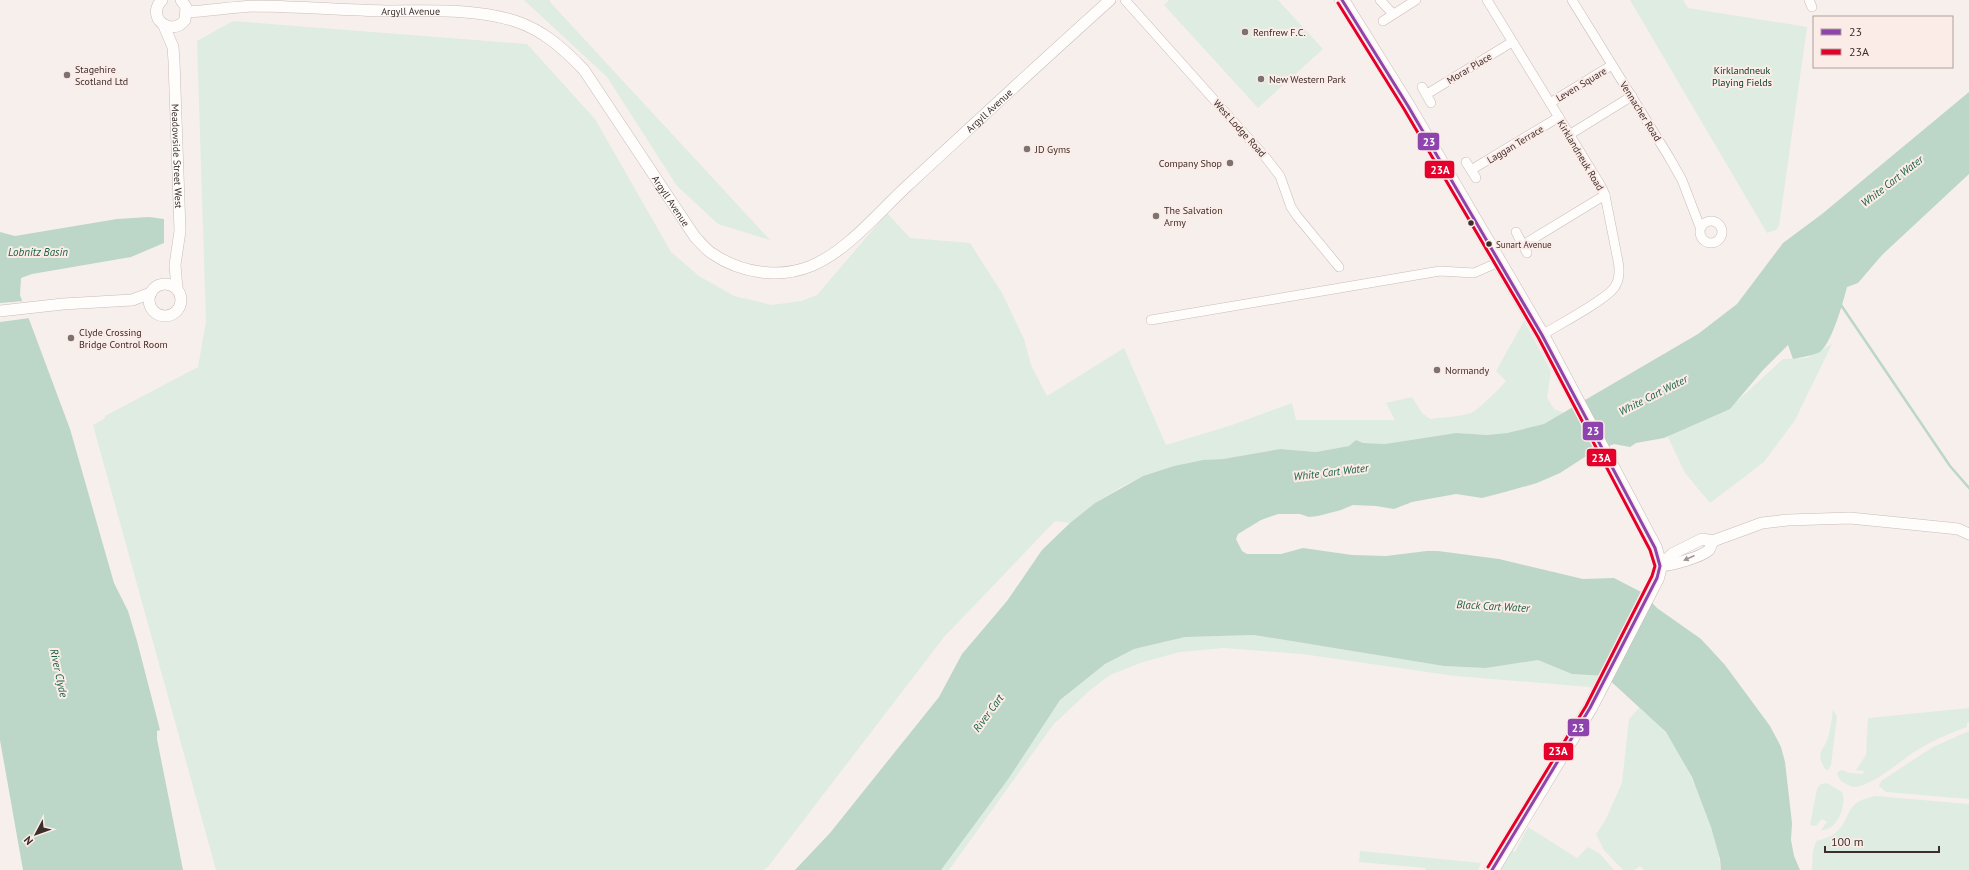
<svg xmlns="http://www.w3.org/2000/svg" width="1969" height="870" viewBox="0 0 1969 870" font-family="'PT Sans',sans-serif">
	<rect width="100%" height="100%" fill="#f7efec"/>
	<g fill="#dfece2">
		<polygon points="524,0 550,0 550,2 770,240 718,224 677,186 607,77"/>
		<polygon points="1169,0 1278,0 1323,49 1258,108 1164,5"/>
		<polygon points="1630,0 1683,0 1688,8 1807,27 1779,226 1776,230 1767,233"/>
		<path d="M233 21 527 44 595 119 671 252 699 276 734 296 772 305 801 301 817 295 887 213 910 238 970 243 1002 293 1024 339 1031 365 1047 396 1124 348 1166 445 1232 425 1292 403 1296 420H1395L1386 403 1412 397 1422 413 1430 419C1443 417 1459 417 1471 413 1476 412 1502 386 1506 381L1496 371 1524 321 1551 371 1547 398 1554 409 1564 413 1544 424 1507 433 1487 435 1456 433 1385 444 1363 443 1356 440 1350 446 1316 452 1280 449 1223 459 1203 460 1174 466 1143 476 1121 487 1095 503 1070 523 1055 521 944 637 767 868 763 870H216L93 425 105 418V416L198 367 206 322 197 41Z"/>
		<polygon points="1832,344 1795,420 1764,462 1710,503 1685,473 1668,437 1680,429 1735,403 1783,359 1807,358"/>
		<polygon points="1254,635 1444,666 1486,668 1538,660 1572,674 1602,676 1594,689 1590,687 1455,676 1302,654 1224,648 1180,652 1143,662 1110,675 1089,691 1053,725 949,870 941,870 1009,778 1060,700 1105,664 1134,649 1185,637"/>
		<path d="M1639 708C1648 716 1659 724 1666 733 1690 767 1717 829 1721 870H1644L1640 866 1634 870H1623L1604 850 1596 834 1605 821 1622 783 1629 719Z"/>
		<path d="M1969 708V722L1967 723V727C1950 733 1934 740 1919 749 1900 760 1873 787 1852 787L1841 781 1837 774 1839 771 1843 770 1849 773 1863 774 1864 771 1856 770 1866 755 1868 718Z"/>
		<path d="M1833 709 1837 717 1831 765 1828 770 1825 769C1814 751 1825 751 1829 734 1831 726 1832 717 1833 709Z"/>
		<polygon points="1969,731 1969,799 1886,792 1879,786 1881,781 1933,747"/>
		<path d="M1827 783 1842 792C1847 806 1837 831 1821 830L1827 822 1822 819 1816 826 1810 825 1817 789 1821 784Z"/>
		<path d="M1876 796 1969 804V870H1812L1813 851 1816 841C1822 839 1829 838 1834 834 1854 819 1841 802 1876 796Z"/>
		<polygon points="1528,827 1577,858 1588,847 1600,854 1614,870 1498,870 1510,849 1515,852"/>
		<polygon points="1360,851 1481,863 1478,870 1426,870 1425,868 1359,862"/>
	</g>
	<g fill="#bcd6c7">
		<path d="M1969 92V174L1882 255 1858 283 1847 287C1843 302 1831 347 1818 353 1810 356 1801 357 1793 359L1788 345 1763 370 1730 409 1664 438 1636 443 1630 447 1614 444 1591 453 1560 473 1537 483 1505 492 1482 498 1456 494 1412 502 1394 509 1376 506 1353 505 1341 510 1318 516 1309 517 1300 514H1278L1261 520 1238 534 1236 539 1242 551 1247 554H1281L1303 548 1352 555 1386 556 1427 551H1438L1499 559 1583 579 1614 578 1643 593 1657 608 1701 639 1725 665 1770 726 1781 747 1785 762 1792 823 1791 840 1794 856 1800 870H1721L1720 859 1711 827 1692 777 1666 732 1605 676 1572 674 1538 660 1486 668 1444 666 1254 635 1185 637 1134 649 1105 664 1060 700 1009 778 941 870H795L830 833 939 697 962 654 1007 601 1042 550 1070 523 1095 503 1143 476 1174 466 1203 460 1223 459 1280 449 1316 452 1349 446 1356 440 1363 443 1385 444 1456 433 1487 435 1507 433 1544 424 1698 334 1737 304 1783 243 1822 214Z"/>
		<polygon points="149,217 164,219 164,243 131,257 32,274 21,278 20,295 70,429 114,583 128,611 137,641 160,730 157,731 157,739 183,870 23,870 0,740 0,232 15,236 117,219"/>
	</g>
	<polygon fill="#f7efec" points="24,301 30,318 0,322 0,303"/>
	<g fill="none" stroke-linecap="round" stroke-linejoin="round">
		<polyline stroke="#bcd6c7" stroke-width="2.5" points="1841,305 1950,466 1969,488"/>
		<defs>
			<g id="minor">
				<polyline points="1125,0 1266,158 1280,176 1291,207 1297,216 1339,267"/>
				<polyline points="1380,0 1393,14"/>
				<path d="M1487 0 1601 186 1605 195 1618 261C1620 271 1620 280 1614 288 1604 301 1558 325 1542 335"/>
				<polyline points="1572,0 1669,157 1682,180 1700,227"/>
				<polyline points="1809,0 1812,7"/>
				<polyline points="1383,21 1416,0"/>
				<polyline points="1422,87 1431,103"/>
				<polyline points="1427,94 1512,42"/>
				<polyline points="1550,103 1612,65"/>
				<polyline points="1569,135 1632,96"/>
				<polyline points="1466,162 1476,178"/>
				<polyline points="1471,170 1559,117"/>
				<circle cx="1711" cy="232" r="11"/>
				<polyline points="1516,232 1527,253"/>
				<polyline points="1523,245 1605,195"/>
				<polyline points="1151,320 1440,271 1474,273 1499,262"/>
			</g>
			<g id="tertiary">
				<path d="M162 0C145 17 171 38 185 20L186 7 181 0"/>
				<path id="s1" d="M187 12C212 11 237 6 262 6 304 7 345 10 386 11 429 11 474 8 515 21 543 30 564 49 584 70L695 237C701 243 706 250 713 254 741 273 779 279 811 266 847 251 878 213 906 187 974 124 1041 62 1110 0"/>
				<path id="s2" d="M164 26 173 47 174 61 180 231 175 265 177 289"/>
				<circle cx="165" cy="300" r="16"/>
				<polyline points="0,311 63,304 132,300 151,293"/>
				<polyline points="1660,566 1672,554 1702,539 1713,541 1762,523 1788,520 1850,518 1949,528 1958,529 1969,534"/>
				<path d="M1660 566C1671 565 1700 558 1709 550 1710 548 1712 543 1713 541"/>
			</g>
			<polyline id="primary" points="1342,0 1408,106 1542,335 1655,548 1660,566 1657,578 1590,708 1492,870"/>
		</defs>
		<use href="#minor" stroke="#c7bcb9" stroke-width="10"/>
		<use href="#tertiary" stroke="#c7bcb9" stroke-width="12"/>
		<use href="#primary" stroke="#c7bcb9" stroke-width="15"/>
		<use href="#minor" stroke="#fefdfc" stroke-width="9"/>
		<use href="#tertiary" stroke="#fefdfc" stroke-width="11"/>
		<use href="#primary" stroke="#fefdfc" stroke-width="14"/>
		<defs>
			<polyline id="bus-1" points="1342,0 1408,106 1542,335 1655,548 1660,566 1657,578 1590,708 1492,870"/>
			<polyline id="bus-2" points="1338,3 1404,109 1538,337 1650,550 1655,566 1652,576 1586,706 1488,867"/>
		</defs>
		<use href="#bus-1" stroke="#fcece8" stroke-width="6"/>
		<use href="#bus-2" stroke="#fcece8" stroke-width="6"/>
		<use href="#bus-1" stroke="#8e44ad" stroke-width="3"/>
		<use href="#bus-2" stroke="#e4002b" stroke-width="3"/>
	</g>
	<defs><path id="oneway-solid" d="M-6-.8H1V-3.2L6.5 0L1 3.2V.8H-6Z"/></defs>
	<use fill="#9e9693" href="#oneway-solid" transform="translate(1689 558) rotate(156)"/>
	<g fill="#7e726e" stroke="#fcece8" stroke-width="1.5">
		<circle cx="1245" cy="32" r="4"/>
		<circle cx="67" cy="75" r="4"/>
		<circle cx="1261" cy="79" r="4"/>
		<circle cx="1027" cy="149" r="4"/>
		<circle cx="1230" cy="163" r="4"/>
		<circle cx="1156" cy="216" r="4"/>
		<circle cx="71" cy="338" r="4"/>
		<circle cx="1437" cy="370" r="4"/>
	</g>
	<g fill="#3d2e2a" stroke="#fcece8" stroke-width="1.5">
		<circle cx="1471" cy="223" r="3.5"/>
		<circle cx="1489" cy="244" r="3.5"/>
	</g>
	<g text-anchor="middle" stroke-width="4" stroke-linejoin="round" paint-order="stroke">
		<g font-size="9" fill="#3d2e2a" stroke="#fcece8" text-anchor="start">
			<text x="1496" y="248">Sunart Avenue</text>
		</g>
		<g font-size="10" fill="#3d2e2a" stroke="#fcece8">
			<text dy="4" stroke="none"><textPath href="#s1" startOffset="224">Argyll Avenue</textPath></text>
			<text transform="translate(1469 68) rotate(-31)" y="4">Morar Place</text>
			<text transform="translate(1581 84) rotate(-31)" y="4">Leven Square</text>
			<text dy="4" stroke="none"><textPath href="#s1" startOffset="980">Argyll Avenue</textPath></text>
			<text transform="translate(1641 111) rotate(58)" y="4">Vennacher Road</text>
			<text transform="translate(1240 128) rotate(48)" y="4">West Lodge Road</text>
			<text transform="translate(1515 144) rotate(-31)" y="4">Laggan Terrace</text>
			<text transform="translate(1581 155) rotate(59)" y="4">Kirklandneuk Road</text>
			<text dy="4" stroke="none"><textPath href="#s2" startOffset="132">Meadowside Street West</textPath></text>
			<text dy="4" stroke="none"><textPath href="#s1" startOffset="572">Argyll Avenue</textPath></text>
		</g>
		<g font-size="10" fill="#3d2e2a" stroke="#fcece8" text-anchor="start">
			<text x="1253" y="36">Renfrew F.C.</text>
			<text x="75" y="73">Stagehire<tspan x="75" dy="12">Scotland Ltd</tspan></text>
			<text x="1269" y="83">New Western Park</text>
			<text x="1035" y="153">JD Gyms</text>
			<text x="1222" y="167" text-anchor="end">Company Shop</text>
			<text x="1164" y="214">The Salvation<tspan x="1164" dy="12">Army</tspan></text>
			<text x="79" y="336">Clyde Crossing<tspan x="79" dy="12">Bridge Control Room</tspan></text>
			<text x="1445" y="374">Normandy</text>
		</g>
		<g font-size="10" fill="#003924" stroke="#fcece8">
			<text x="1742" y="74">Kirklandneuk<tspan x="1742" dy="12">Playing Fields</tspan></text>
		</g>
		<g font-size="11" font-style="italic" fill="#1b6246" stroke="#fcece8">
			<text transform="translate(1892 181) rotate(-38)" y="4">White Cart Water</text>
			<text x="38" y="256">Lobnitz Basin</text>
			<text transform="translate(1653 395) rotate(-27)" y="4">White Cart Water</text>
			<text transform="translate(1331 472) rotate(-7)" y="4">White Cart Water</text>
			<text transform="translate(1493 606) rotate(3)" y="4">Black Cart Water</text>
			<text transform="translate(59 673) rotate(78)" y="4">River Clyde</text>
			<text transform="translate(988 713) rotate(-54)" y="4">River Cart</text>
		</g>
	</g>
	<g stroke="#fcece8" stroke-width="1.5">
		<rect x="1417" y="132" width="23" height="19" rx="4" fill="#8e44ad"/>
		<rect x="1424" y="160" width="31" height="19" rx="4" fill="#e4002b"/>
		<rect x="1582" y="421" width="22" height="20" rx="4" fill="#8e44ad"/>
		<rect x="1586" y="448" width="31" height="19" rx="4" fill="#e4002b"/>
		<rect x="1567" y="718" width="23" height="19" rx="4" fill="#8e44ad"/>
		<rect x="1543" y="742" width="31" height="19" rx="4" fill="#e4002b"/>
	</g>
	<g font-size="11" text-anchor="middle" font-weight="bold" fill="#fff">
		<text x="1429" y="146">23</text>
		<text x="1440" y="174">23A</text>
		<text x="1593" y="435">23</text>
		<text x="1601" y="462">23A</text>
		<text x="1578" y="732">23</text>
		<text x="1558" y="755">23A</text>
	</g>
	<rect x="1813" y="16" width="140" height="52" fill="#fcece8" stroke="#b0a09c"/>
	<rect x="1821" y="29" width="20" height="6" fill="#8e44ad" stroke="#b0a09c"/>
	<text x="1849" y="36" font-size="12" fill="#3d2e2a">23</text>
	<rect x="1821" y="49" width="20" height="6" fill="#e4002b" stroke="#b0a09c"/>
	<text x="1849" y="56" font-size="12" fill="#3d2e2a">23A</text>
	<g transform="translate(36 834) rotate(229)" stroke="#fcece8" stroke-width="3" paint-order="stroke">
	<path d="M0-3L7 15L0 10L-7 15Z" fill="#3d2e2a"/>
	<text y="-6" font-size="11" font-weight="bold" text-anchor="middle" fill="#3d2e2a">N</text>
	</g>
	<path d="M1825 846v6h114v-6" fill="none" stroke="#3d2e2a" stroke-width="2"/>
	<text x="1831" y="846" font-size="12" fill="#3d2e2a" stroke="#fcece8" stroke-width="3" paint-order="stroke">100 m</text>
</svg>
